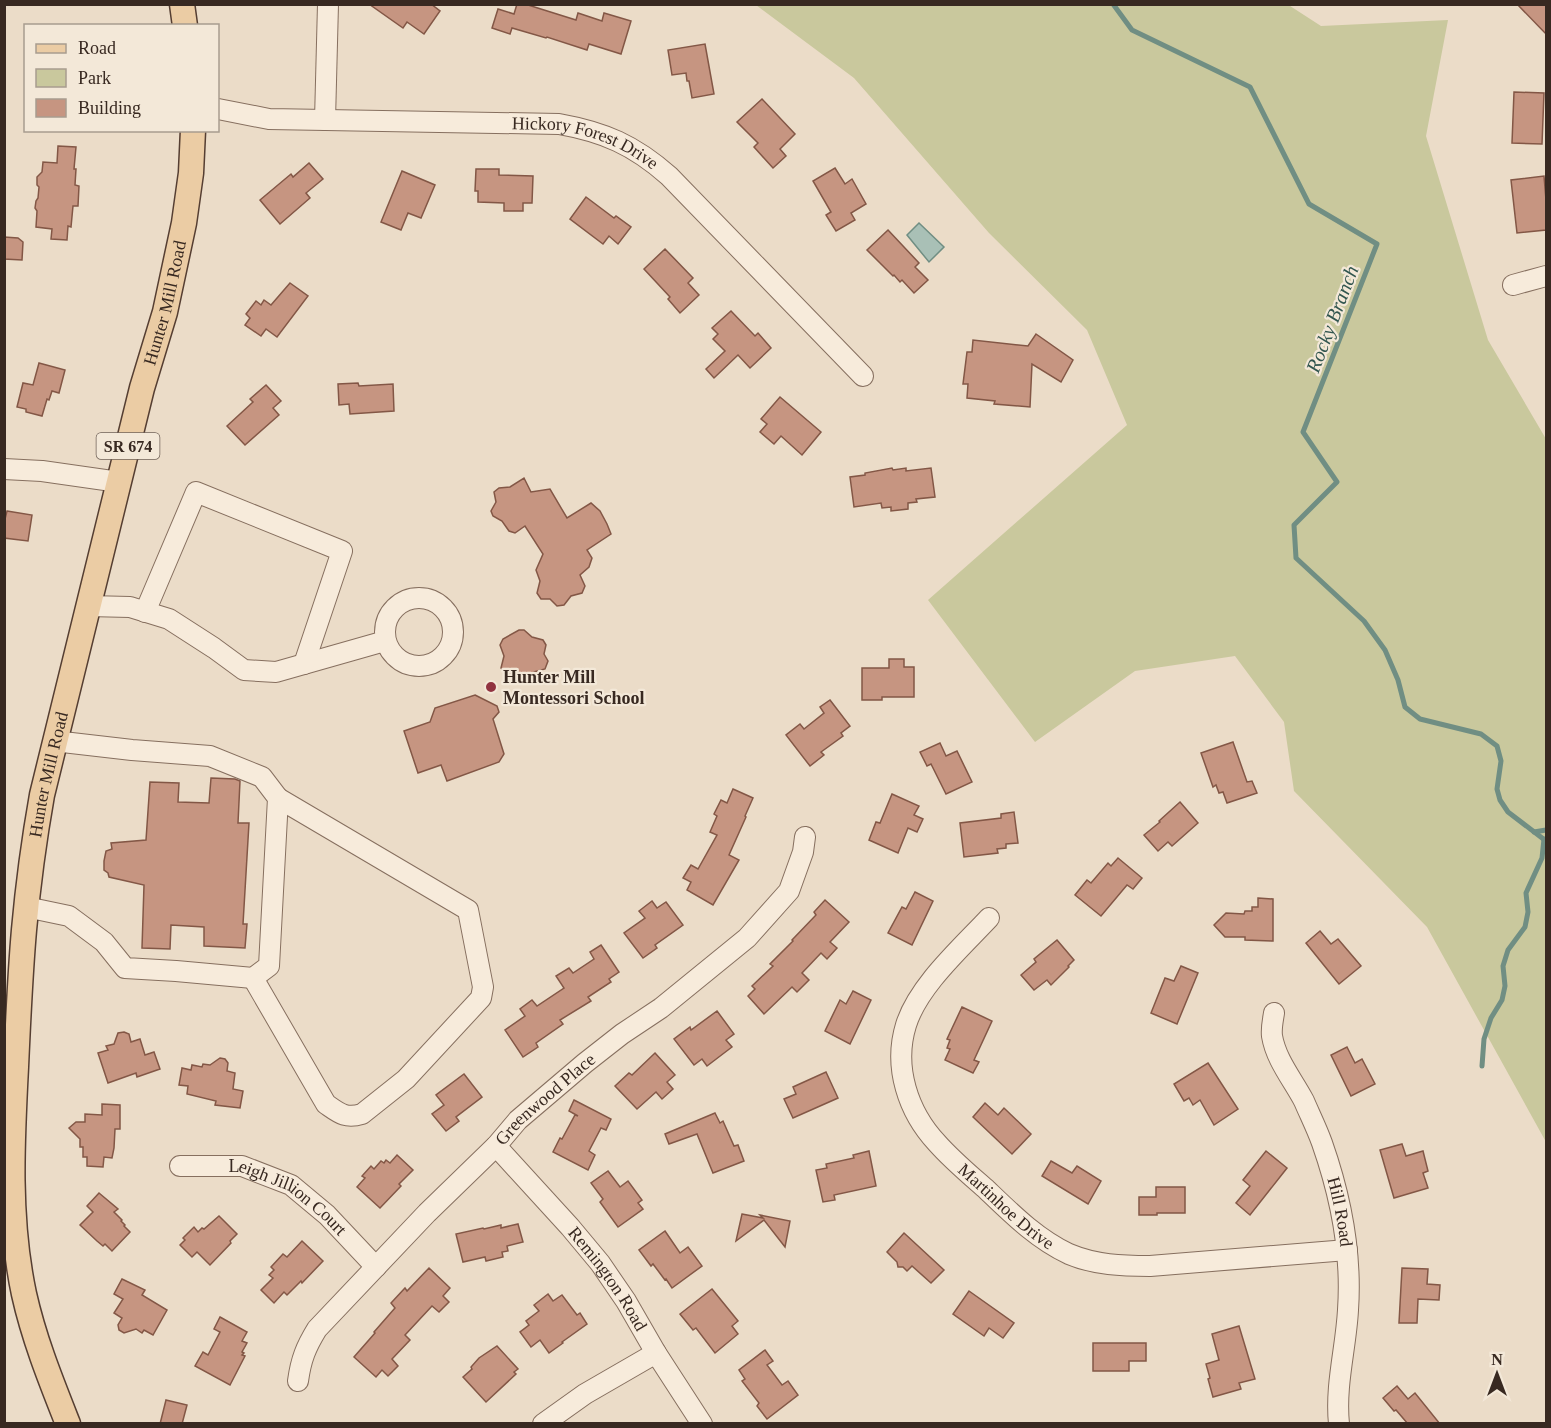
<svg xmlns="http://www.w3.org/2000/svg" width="1551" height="1428" viewBox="0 0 1551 1428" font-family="'Times New Roman',serif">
	<rect width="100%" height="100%" fill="#ebdcc8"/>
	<polygon fill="#c9c89d" points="1287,4 1321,26 1448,20 1426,136 1488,340 1546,439 1546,1142 1427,927 1294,791 1284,722 1235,656 1135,671 1035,742 928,600 1127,425 1087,330 989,233 854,78 756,5"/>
	<polygon fill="#a9c0b6" stroke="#708e83" stroke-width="1.5" points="919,223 944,247 929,262 907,235"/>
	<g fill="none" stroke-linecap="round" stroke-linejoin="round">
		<g stroke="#708e83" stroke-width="5">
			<polyline points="1113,4 1132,30 1250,87 1309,204 1377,244 1303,432 1337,482 1294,525 1296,558 1364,621 1385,650 1398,680 1405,707 1420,719 1481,734 1497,746 1501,761 1497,789 1500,800 1508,812 1546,841"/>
			<polyline points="1534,832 1546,830"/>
			<polyline points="1482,1066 1484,1039 1491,1018 1502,1000 1505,986 1503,966 1508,950 1525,927 1528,912 1526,893 1542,858 1544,839"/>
		</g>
	</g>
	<g fill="#c69581" stroke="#835746" stroke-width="1.5">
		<polygon points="369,4 431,4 440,11 424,34 407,22 403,28"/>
		<polygon points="517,4 525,4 576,20 578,13 602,21 604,13 631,21 621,54 589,44 587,50 547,37 546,38 512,28 510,34 492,28 498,9 514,14"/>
		<polygon points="1517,4 1546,4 1546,34"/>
		<polygon points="705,44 714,94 692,98 689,81 687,81 686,73 672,75 668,50"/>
		<polygon points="1514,92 1544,93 1542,144 1512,143"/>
		<polygon points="762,99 795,134 780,149 786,156 773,168 754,147 758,143 737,122"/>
		<polygon points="58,146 76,147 74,169 76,169 75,185 79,186 78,206 73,206 71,227 68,226 67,240 51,239 52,229 36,227 37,211 35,208 36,201 38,198 39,187 37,185 37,177 42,172 43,162 57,163"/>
		<polygon points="309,163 323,179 306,193 310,198 280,224 260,200 291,174 293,177"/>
		<polygon points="835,168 845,184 852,179 866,204 851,213 855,220 836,231 826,215 831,212 813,181"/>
		<polygon points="476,169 499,169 499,175 533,176 532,203 523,203 523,211 504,211 504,203 478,202 478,191 475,191"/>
		<polygon points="402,171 435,185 421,218 408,213 401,230 381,222"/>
		<polygon points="1544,176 1546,200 1546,230 1517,233 1511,180"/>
		<polygon points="586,197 614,218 616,216 631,227 618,244 609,236 603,244 570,219"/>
		<polygon points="888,230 919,263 915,267 928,280 914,293 902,280 900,282 894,275 893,276 867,250"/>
		<polygon points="4,237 18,238 23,242 22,260 4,259"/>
		<polygon points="665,249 693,278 688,283 699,295 680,313 668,299 670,297 644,269"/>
		<polygon points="290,283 308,296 277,337 266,329 261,336 245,325 250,318 246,314 256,301 261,305 264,300 271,305"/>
		<polygon points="731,311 755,336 758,333 771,348 750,368 738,355 714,378 706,369 725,351 713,339 718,334 712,328"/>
		<polygon points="1036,334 1073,360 1061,382 1032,364 1030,407 994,404 995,401 967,398 968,384 963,384 967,352 972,352 973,340 1028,346"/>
		<polygon points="39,363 65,370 59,393 52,391 49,400 47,399 42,416 26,412 26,409 17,407 23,383 33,385"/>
		<polygon points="358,383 359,386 393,384 394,411 350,414 349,404 339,405 338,384"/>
		<polygon points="266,385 281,401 273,408 279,415 245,445 227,426 253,402 250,399"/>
		<polygon points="780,397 821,432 802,455 781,436 774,444 760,432 767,424 761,419"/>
		<polygon points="892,468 893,470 906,468 906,471 931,468 935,497 916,499 917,502 908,503 908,509 891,511 891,507 882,508 881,503 854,507 850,477 865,475 865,473"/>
		<polygon points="524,478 531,492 550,489 567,518 591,503 600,511 607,524 611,534 587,550 592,558 589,567 580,575 585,586 582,593 571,596 564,605 557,606 550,599 541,599 537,593 540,581 536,570 543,554 525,526 515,533 509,531 502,521 493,516 491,511 496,502 494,492 499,488 510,487"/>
		<polygon points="7,511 32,515 28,541 4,538 4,523"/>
		<polygon points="519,630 524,630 532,637 543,640 546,645 544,654 548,661 545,669 534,672 528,680 520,681 514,674 506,673 501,668 504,656 500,645 503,639"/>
		<polygon points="889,659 904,659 904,667 914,667 914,697 882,697 882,700 862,700 862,668 889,668"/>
		<polygon points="475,695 497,706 499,712 493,719 504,754 499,762 447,781 441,765 418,773 404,731 430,722 435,708"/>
		<polygon points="830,700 850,726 841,733 843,736 821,752 824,755 810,766 786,735 800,724 804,729 824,713 820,707"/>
		<polygon points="1233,742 1247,782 1252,781 1257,793 1227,803 1223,792 1219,793 1216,785 1213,787 1201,753"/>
		<polygon points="940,743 946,756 957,751 972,782 946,794 931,764 927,766 920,752"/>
		<polygon points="211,778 235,779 240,781 238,823 249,823 243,924 247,924 245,948 204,946 204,927 171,925 170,949 142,948 144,885 109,877 108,873 104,870 104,861 106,851 112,849 111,843 146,840 150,782 179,783 178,802 209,803"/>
		<polygon points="733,789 753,798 745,816 746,817 729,855 739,860 713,905 687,890 691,882 683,878 691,865 698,869 717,835 710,832 717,816 714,814 721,800 727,803"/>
		<polygon points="892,794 919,806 914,815 923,819 917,832 908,828 898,853 869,840 876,822 880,823"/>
		<polygon points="1180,802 1198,823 1172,846 1168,842 1158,851 1144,835 1160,822 1159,821"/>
		<polygon points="1014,812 1018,843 1006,844 1006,848 997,849 998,853 964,857 960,823 1001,818 1001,814"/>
		<polygon points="1118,858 1142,878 1133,889 1127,885 1101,916 1075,895 1087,880 1091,883 1108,863 1111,866"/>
		<polygon points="915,892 933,901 912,945 888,933 902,907 906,909"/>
		<polygon points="1258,898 1273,899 1273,941 1245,940 1245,937 1225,937 1214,925 1226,913 1244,914 1245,911 1252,911 1252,907 1258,907"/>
		<polygon points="825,900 849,922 830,942 837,948 827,959 821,953 802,973 809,980 797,992 792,987 764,1014 748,996 755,989 752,986 773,966 770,964 793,941 792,940 816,915 814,912"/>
		<polygon points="652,901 657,908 666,902 683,925 655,945 657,948 643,958 624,933 645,918 639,911"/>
		<polygon points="1320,931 1331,944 1338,939 1361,966 1339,984 1306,943"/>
		<polygon points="1057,940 1074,960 1068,966 1069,967 1051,985 1047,980 1034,990 1021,975 1036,962 1034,959"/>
		<polygon points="601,945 619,972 609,979 611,982 588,997 591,1001 560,1020 563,1024 536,1043 538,1047 523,1057 505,1030 525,1016 520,1009 532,1000 537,1006 564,988 556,976 569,968 573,973 594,959 590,952"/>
		<polygon points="1181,966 1198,973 1177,1024 1151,1013 1165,978 1174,981"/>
		<polygon points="853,991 871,1000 850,1044 825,1031 840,1000 846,1004"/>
		<polygon points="962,1007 992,1021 974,1060 979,1062 973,1073 945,1060 950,1049 947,1048 950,1040 947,1039"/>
		<polygon points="717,1011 734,1034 726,1040 732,1047 707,1066 702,1059 694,1065 674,1039 690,1027 691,1030"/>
		<polygon points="124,1032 129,1034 131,1042 140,1039 145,1055 154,1052 160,1069 137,1077 136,1073 108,1083 98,1053 108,1050 106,1046 114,1044 118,1033"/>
		<polygon points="1347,1047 1355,1063 1362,1059 1375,1084 1351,1096 1331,1055"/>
		<polygon points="655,1053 675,1075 667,1082 673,1089 662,1099 656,1092 637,1109 615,1086 629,1073 632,1075"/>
		<polygon points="220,1058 225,1059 228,1063 227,1071 235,1073 233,1089 243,1091 240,1108 215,1105 216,1101 187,1094 188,1086 179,1085 182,1068 191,1070 192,1065 202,1067 203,1064 210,1065"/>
		<polygon points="1208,1063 1238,1109 1214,1125 1200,1100 1193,1105 1189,1098 1184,1101 1174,1084"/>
		<polygon points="826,1072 838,1098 793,1118 784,1099 796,1094 793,1087"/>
		<polygon points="464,1074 482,1097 456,1117 459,1121 446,1131 432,1114 444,1105 436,1095"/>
		<polygon points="574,1100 611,1119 606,1130 601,1128 589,1151 595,1155 588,1170 553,1152 560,1138 562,1139 575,1115 578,1116 569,1111"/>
		<polygon points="985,1103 998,1115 1004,1108 1031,1134 1012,1154 973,1117"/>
		<polygon points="102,1104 120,1105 120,1129 115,1129 114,1148 112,1158 104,1157 103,1167 87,1166 87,1157 83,1157 83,1147 80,1147 80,1139 69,1128 76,1122 85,1122 85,1114 102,1115"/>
		<polygon points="715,1113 720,1123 723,1121 734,1146 738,1145 744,1161 713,1173 697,1134 669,1144 665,1134"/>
		<polygon points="1402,1144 1406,1156 1423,1151 1428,1171 1423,1173 1428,1188 1394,1198 1380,1150"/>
		<polygon points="869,1151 876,1186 834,1195 835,1200 823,1202 816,1170 827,1168 826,1164 854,1158 853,1155"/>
		<polygon points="1266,1151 1287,1168 1250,1215 1236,1203 1250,1186 1243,1180"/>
		<polygon points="397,1155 413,1170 399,1184 401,1186 380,1208 357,1187 365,1178 362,1176 371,1166 374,1169 381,1161 384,1163 386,1160 390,1163"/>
		<polygon points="1051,1161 1072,1173 1077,1166 1101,1181 1088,1204 1042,1176"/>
		<polygon points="608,1171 620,1187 628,1181 642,1200 638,1203 643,1209 618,1227 600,1202 603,1199 591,1183"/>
		<polygon points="1156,1187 1185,1187 1185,1213 1157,1213 1157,1215 1139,1215 1139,1197 1156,1197"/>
		<polygon points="99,1193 118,1209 114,1212 122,1220 121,1221 125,1225 124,1226 130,1232 112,1251 105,1244 103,1246 97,1241 80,1225 93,1212 87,1206"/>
		<polygon points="742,1214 763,1218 760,1215 790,1221 785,1247 764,1220 736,1241"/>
		<polygon points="219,1216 237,1234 230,1241 231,1243 210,1265 197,1252 192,1257 180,1245 185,1240 183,1238 194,1227 198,1232 202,1228 204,1229"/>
		<polygon points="518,1224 523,1242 507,1246 508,1251 502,1252 503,1257 486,1261 485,1257 463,1262 456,1234 483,1228 484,1229 501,1225 501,1228"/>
		<polygon points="665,1231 680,1253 688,1247 702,1266 672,1288 666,1279 665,1280 653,1264 651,1266 639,1250"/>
		<polygon points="904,1233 944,1270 931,1283 912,1266 907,1271 903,1267 898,1267 897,1262 887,1252"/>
		<polygon points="302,1241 323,1261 302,1283 301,1281 287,1295 284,1292 274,1303 261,1290 273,1278 269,1275 274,1270 271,1267 283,1254 287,1257"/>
		<polygon points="429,1268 450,1288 443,1296 449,1302 439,1312 432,1306 405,1335 410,1340 392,1359 398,1366 388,1376 382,1370 376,1377 354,1357 375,1333 374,1332 395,1308 391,1303 405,1288 407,1291"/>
		<polygon points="1402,1268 1428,1269 1427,1284 1440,1285 1439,1300 1418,1299 1417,1323 1399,1323"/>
		<polygon points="122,1279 145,1290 142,1295 167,1310 153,1335 144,1330 142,1333 136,1329 124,1333 119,1330 118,1325 122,1318 114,1313 123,1299 114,1294"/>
		<polygon points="712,1289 738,1321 732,1326 738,1334 715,1353 696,1328 693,1330 680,1314"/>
		<polygon points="969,1291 1014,1323 1003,1338 989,1328 984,1336 953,1314"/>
		<polygon points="548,1294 553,1301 562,1295 577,1315 580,1313 587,1324 562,1342 563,1343 549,1353 540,1340 531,1347 520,1332 529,1325 526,1321 539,1311 534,1305"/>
		<polygon points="220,1317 247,1332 242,1341 247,1343 242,1352 244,1353 242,1355 245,1356 230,1385 195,1366 203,1352 208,1355 220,1332 214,1329"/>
		<polygon points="1239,1326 1255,1379 1239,1383 1241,1389 1213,1397 1208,1379 1210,1378 1206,1364 1219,1360 1212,1334"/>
		<polygon points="1093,1343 1146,1343 1146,1361 1129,1361 1129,1371 1093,1371"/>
		<polygon points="497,1346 518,1369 514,1372 516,1374 486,1402 463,1377 472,1369 471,1367 479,1358"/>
		<polygon points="765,1350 773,1361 767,1365 782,1385 788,1381 798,1395 767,1419 757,1406 759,1403 742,1381 745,1379 739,1370"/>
		<polygon points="1397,1386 1408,1399 1415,1393 1440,1424 1408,1424 1396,1410 1394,1411 1383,1398"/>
		<polygon points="166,1400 187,1405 182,1424 160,1424"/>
	</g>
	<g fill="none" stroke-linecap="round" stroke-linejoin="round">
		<defs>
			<g id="minor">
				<path id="s1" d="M218 109 269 119 559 124C604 132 634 145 669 176L863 376"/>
				<polyline points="325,120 328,4"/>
				<polyline points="1513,285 1546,276"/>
				<polyline points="4,469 42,471 119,482"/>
				<circle cx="419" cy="632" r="34"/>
				<polyline points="88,606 130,607 169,619 214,648 244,670 276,672 385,641"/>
				<polyline points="145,612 196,492 342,551 304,664"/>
				<polyline points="26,907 69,916 104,942 125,968 176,971 253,978 269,966 278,798 262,777 210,756 132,750 54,741"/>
				<path id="s2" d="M989 918C962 947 918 986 906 1025 893 1067 908 1112 937 1143 952 1160 970 1175 987 1190 1012 1214 1037 1239 1069 1254 1095 1265 1122 1266 1150 1266L1347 1250"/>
				<path d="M253 978 326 1104C339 1113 345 1119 362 1114L406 1079 481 998 483 987 468 910 278 798"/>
				<path id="s3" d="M1274 1013C1273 1020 1271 1028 1272 1036 1276 1060 1293 1080 1304 1101 1310 1115 1317 1129 1322 1143 1341 1197 1352 1252 1348 1310 1346 1348 1335 1385 1339 1424"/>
				<path id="s4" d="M496 1146 570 1227 600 1263 626 1301 656 1353 702 1424"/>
				<path id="s5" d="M180 1166H242L291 1185 327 1215 376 1267"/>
				<path id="s6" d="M298 1381C301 1359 306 1347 317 1329L427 1213 496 1146 518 1120 585 1063 622 1034 661 1008 747 938 789 891 803 852 805 837"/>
				<polyline points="543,1424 585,1394 656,1353"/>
			</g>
			<g id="major">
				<polyline points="182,4 185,26"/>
				<path id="s7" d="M68 1424C51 1381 34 1339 24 1294 8 1219 12 1143 16 1067 18 1022 20 976 24 930 28 885 34 840 42 795L142 388 165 312 184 223 191 173 193 130"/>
			</g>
		</defs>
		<use href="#minor" stroke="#866f5f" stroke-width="22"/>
		<use href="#major" stroke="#553e32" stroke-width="27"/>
		<use href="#minor" stroke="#f7ebdb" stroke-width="20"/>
		<use href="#major" stroke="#ebcca4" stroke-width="24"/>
	</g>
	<circle fill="#913340" stroke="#f3e8d8" stroke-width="2" cx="491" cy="687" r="6"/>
	<g text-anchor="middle" stroke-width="4.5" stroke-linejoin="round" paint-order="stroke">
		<rect fill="#f3e8d8" stroke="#706258" stroke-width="1.5" x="96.5" y="433" width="63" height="26" rx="4.5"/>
		<g font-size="16" font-weight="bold" fill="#382921">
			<text x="128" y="452">SR 674</text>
		</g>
		<g font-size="18" fill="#382921" stroke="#f3e8d8">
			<text dy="6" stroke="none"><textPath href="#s1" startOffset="372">Hickory Forest Drive</textPath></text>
			<text dy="6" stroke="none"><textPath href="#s7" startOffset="1146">Hunter Mill Road</textPath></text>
			<text dy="6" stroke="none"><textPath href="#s7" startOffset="660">Hunter Mill Road</textPath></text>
			<text dy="6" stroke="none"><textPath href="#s6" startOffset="380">Greenwood Place</textPath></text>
			<text dy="6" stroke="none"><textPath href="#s5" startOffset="117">Leigh Jillion Court</textPath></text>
			<text dy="6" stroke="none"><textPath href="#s2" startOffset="358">Martinhoe Drive</textPath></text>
			<text dy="6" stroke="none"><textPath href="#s3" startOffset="213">Hill Road</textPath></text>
			<text dy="6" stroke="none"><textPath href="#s4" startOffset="174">Remington Road</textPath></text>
		</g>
		<g font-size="18" font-weight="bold" fill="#382921" stroke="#f3e8d8" text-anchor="start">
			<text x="503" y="683">Hunter Mill<tspan x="503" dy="21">Montessori School</tspan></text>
		</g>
		<g font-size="20" font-style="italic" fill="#32564f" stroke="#f3e8d8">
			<text transform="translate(1332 319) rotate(-69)" y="7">Rocky Branch</text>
		</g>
	</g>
	<rect width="1551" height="1428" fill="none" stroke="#382921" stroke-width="12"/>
	<rect x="24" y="24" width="195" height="108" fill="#f3e8d8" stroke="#a89c8f" stroke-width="1.5"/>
	<rect x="36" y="44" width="30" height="9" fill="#ebcca4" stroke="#a89c8f" stroke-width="1.5"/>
	<text x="78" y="54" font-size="18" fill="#382921">Road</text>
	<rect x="36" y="69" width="30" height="18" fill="#c9c89d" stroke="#a89c8f" stroke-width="1.5"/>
	<text x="78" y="84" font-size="18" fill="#382921">Park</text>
	<rect x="36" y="99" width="30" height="18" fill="#c69581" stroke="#a89c8f" stroke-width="1.5"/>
	<text x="78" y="114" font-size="18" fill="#382921">Building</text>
	<g transform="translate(1497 1374)" stroke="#f3e8d8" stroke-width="4.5" paint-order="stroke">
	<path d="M0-4.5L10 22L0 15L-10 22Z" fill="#382921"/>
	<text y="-9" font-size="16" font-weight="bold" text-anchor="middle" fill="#382921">N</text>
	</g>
</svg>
